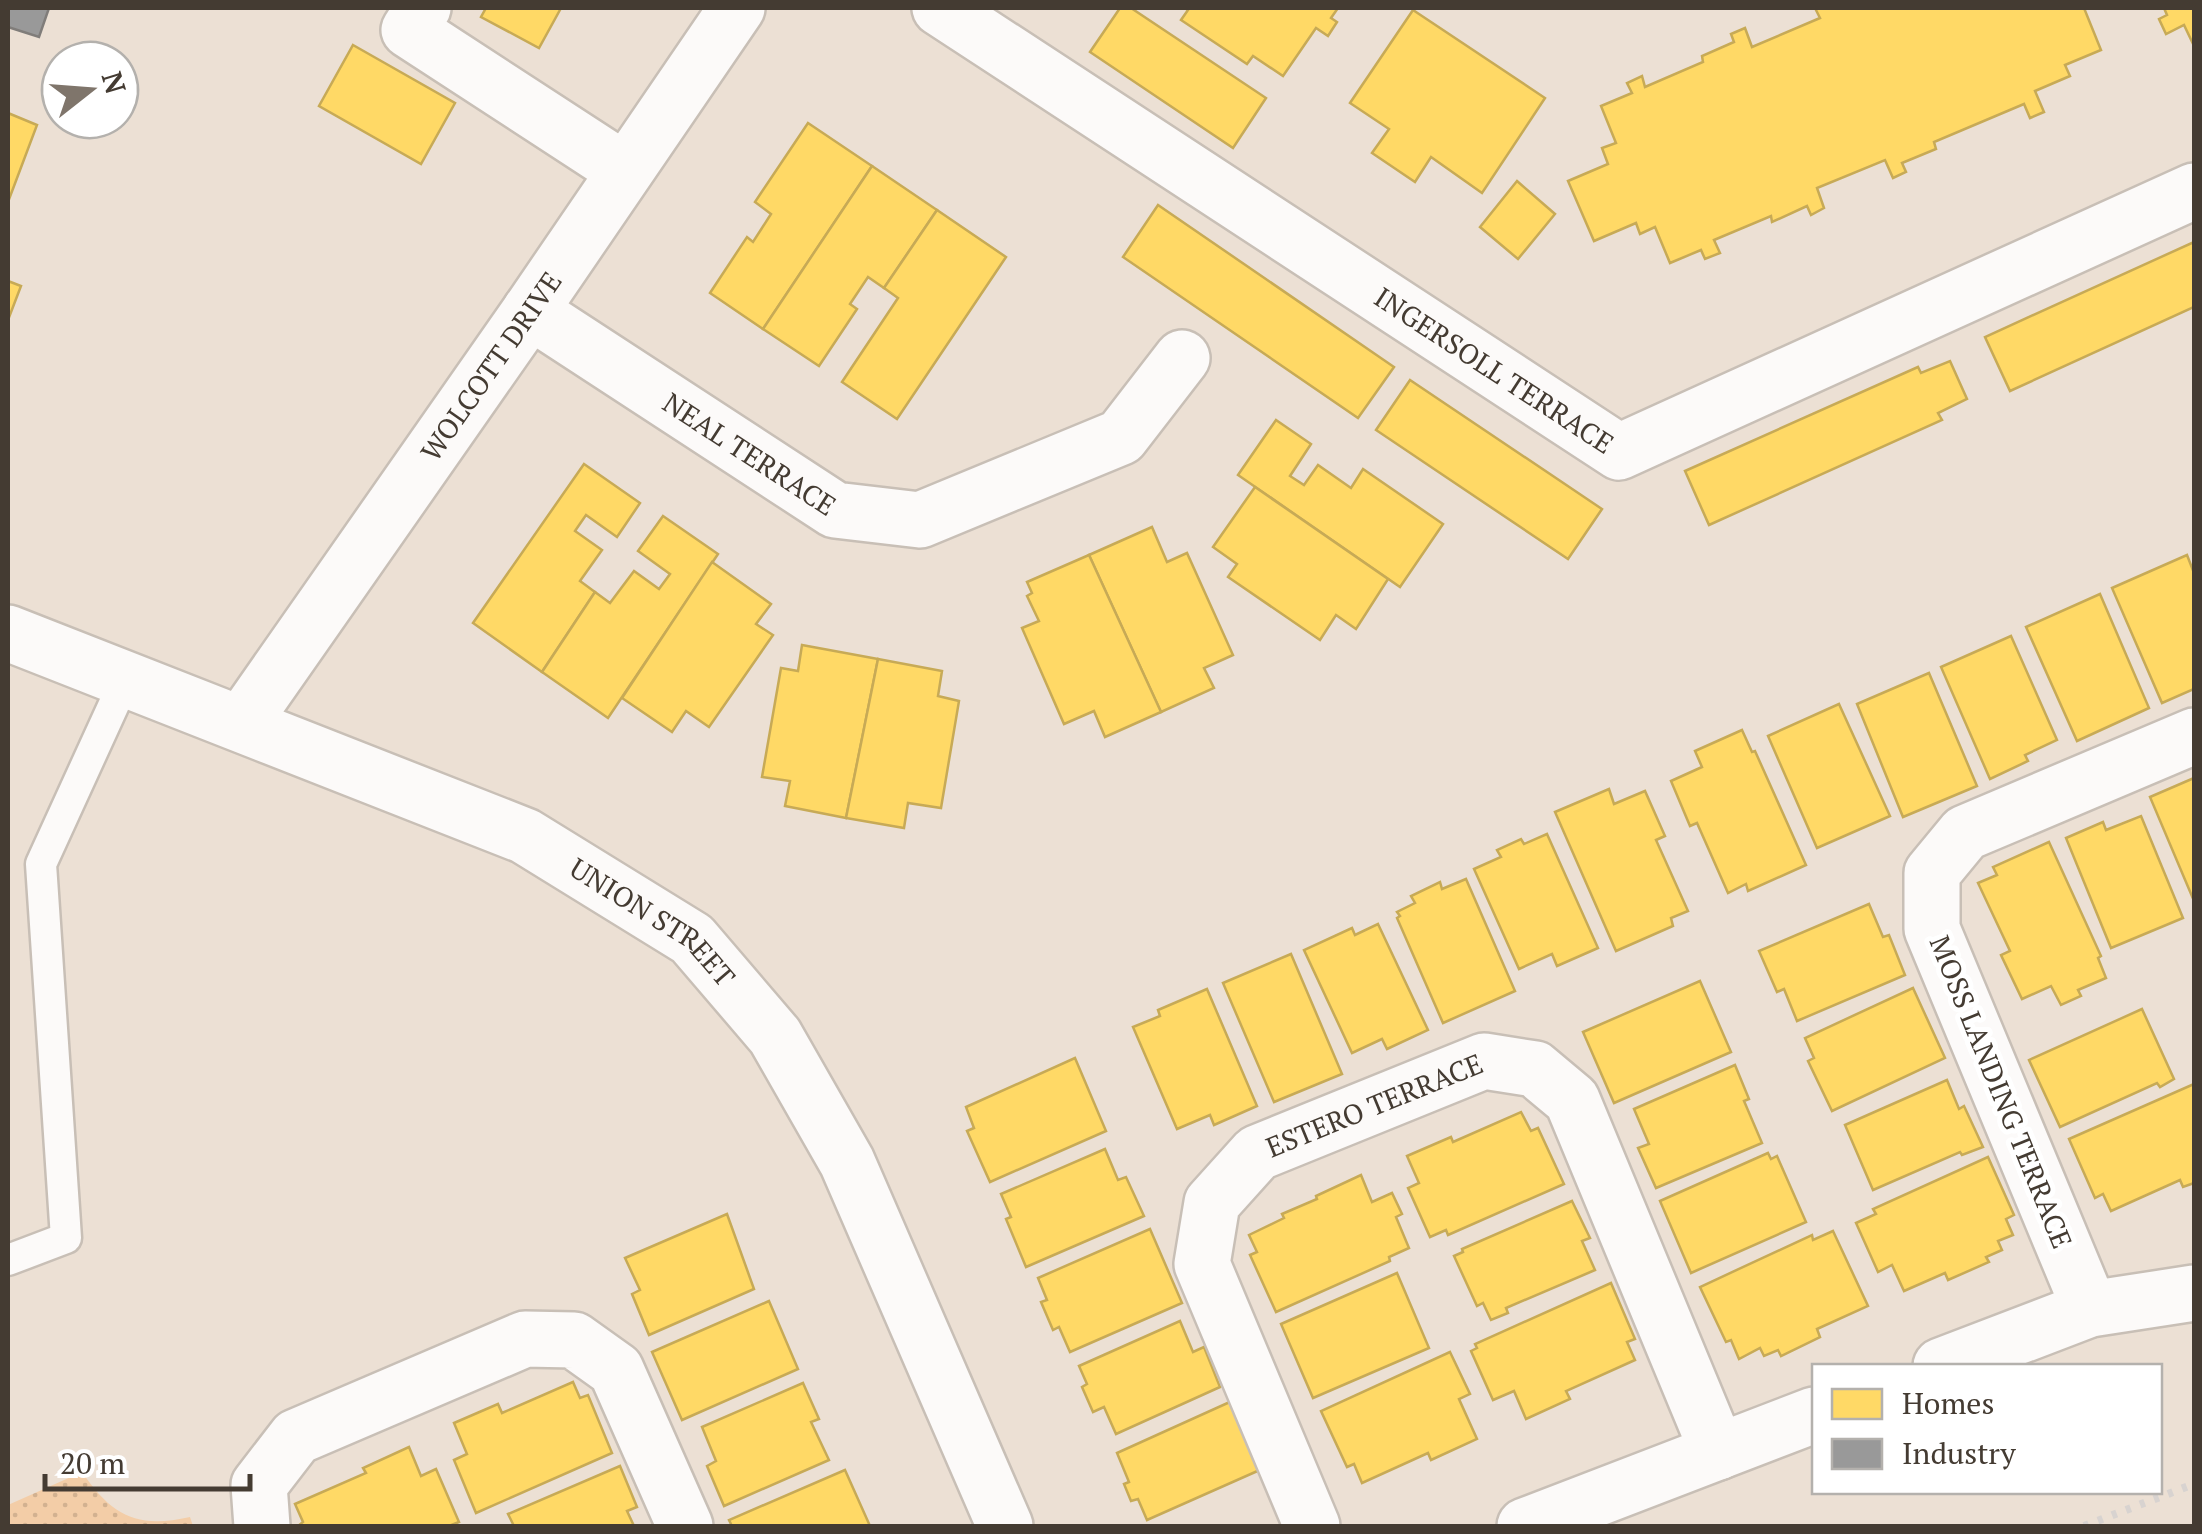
<svg xmlns="http://www.w3.org/2000/svg" width="2202" height="1534" viewBox="0 0 2202 1534" font-family="'PT Serif',serif">
	<defs>
		<pattern id="grass-dots" width="8" height="8" patternUnits="userSpaceOnUse" patternTransform="scale(2.5)"><rect width="8" height="8" fill="#f3cda7"/><path d="M2 2h.1M6 6h.1" fill="none" stroke="#d2b190" stroke-width="1.8" stroke-linecap="round"/></pattern>
	</defs>
	<rect width="100%" height="100%" fill="#ece0d4"/>
	<path fill="url(#grass-dots)" d="M82 1472C112 1516 137 1529 190 1517L193 1526H8V1505Z"/>
	<g fill="#ffd966" stroke="#c7aa56" stroke-width="2.5">
		<polygon points="486,8 561,8 539,48 481,17"/>
		<polygon points="1120,8 1131,8 1266,98 1233,148 1090,52"/>
		<polygon points="1184,8 1338,8 1331,18 1337,22 1328,36 1316,28 1283,76 1253,56 1247,64 1181,20 1188,10"/>
		<polygon points="1815,8 2084,8 2101,50 2065,65 2070,76 2035,91 2044,112 2030,118 2024,104 1934,142 1936,149 1902,163 1906,172 1893,178 1885,160 1817,188 1824,208 1811,215 1807,206 1772,222 1771,216 1714,240 1720,253 1705,259 1701,250 1670,263 1655,227 1640,234 1636,223 1594,241 1568,181 1608,164 1602,148 1616,143 1601,106 1632,93 1627,83 1642,76 1645,87 1703,62 1702,56 1734,42 1731,34 1745,28 1752,47 1820,18"/>
		<polygon points="2164,8 2194,8 2194,46 2184,25 2166,34 2159,19 2167,15"/>
		<polygon points="1413,10 1545,98 1482,193 1431,157 1415,182 1372,153 1389,129 1350,103"/>
		<polygon points="353,45 455,103 421,164 319,106"/>
		<polygon points="8,113 37,125 8,202"/>
		<polygon points="808,123 872,166 763,329 710,293 747,237 753,242 771,214 755,202"/>
		<polygon points="872,166 937,210 884,288 868,277 850,304 857,309 819,366 763,329"/>
		<polygon points="1517,181 1555,214 1518,259 1480,227"/>
		<polygon points="1158,205 1394,367 1358,418 1123,257"/>
		<polygon points="937,210 1006,257 897,419 842,382 898,298 884,288"/>
		<polygon points="2194,242 2194,307 2010,391 1985,337"/>
		<polygon points="8,281 21,286 8,320"/>
		<polygon points="1950,361 1967,399 1938,413 1942,420 1709,525 1685,471 1918,367 1921,373"/>
		<polygon points="1410,380 1602,509 1568,559 1376,430"/>
		<polygon points="1276,420 1311,444 1290,476 1304,485 1318,465 1351,488 1363,469 1443,524 1400,587 1238,475"/>
		<polygon points="584,464 640,503 617,537 586,515 575,531 602,550 580,581 595,592 542,672 473,623"/>
		<polygon points="1255,487 1388,579 1356,629 1336,615 1320,640 1228,577 1237,564 1213,547"/>
		<polygon points="663,516 718,554 608,718 542,672 595,592 610,603 634,571 659,589 670,574 638,551"/>
		<polygon points="1152,527 1167,562 1187,553 1233,655 1204,668 1214,688 1161,712 1089,555"/>
		<polygon points="1089,555 1161,712 1105,737 1094,711 1064,724 1022,628 1039,621 1027,596 1032,593 1027,582"/>
		<polygon points="2187,555 2194,573 2194,689 2162,703 2112,588"/>
		<polygon points="712,562 771,604 756,624 773,635 709,727 686,711 672,732 622,698"/>
		<polygon points="2100,594 2149,708 2077,741 2026,627"/>
		<polygon points="2011,636 2057,740 2025,755 2028,761 1990,779 1941,667"/>
		<polygon points="802,645 878,659 846,818 785,806 790,781 762,777 781,668 798,671"/>
		<polygon points="878,659 942,671 938,696 959,701 941,808 908,803 904,828 846,818"/>
		<polygon points="1929,673 1977,786 1903,817 1857,704"/>
		<polygon points="1839,704 1890,816 1817,848 1768,736"/>
		<polygon points="1742,730 1752,752 1755,751 1806,865 1748,891 1746,884 1728,893 1697,823 1690,826 1671,781 1702,767 1695,751"/>
		<polygon points="2194,778 2194,901 2150,797"/>
		<polygon points="1609,789 1614,804 1645,791 1665,836 1656,840 1688,911 1671,918 1673,926 1616,951 1555,812"/>
		<polygon points="2141,816 2183,918 2111,948 2066,838 2103,822 2106,830"/>
		<polygon points="1547,834 1598,948 1557,966 1552,954 1519,969 1474,869 1501,857 1497,850 1521,839 1524,844"/>
		<polygon points="2049,842 2101,956 2098,958 2106,978 2078,990 2081,996 2061,1005 2051,986 2022,999 2001,955 2010,951 1978,883 1997,875 1993,867"/>
		<polygon points="1466,879 1515,991 1443,1023 1397,918 1400,916 1397,912 1415,903 1411,896 1440,882 1442,889"/>
		<polygon points="1869,904 1883,937 1889,935 1905,975 1797,1021 1784,989 1777,992 1759,951"/>
		<polygon points="1378,924 1428,1030 1387,1049 1382,1039 1352,1053 1304,950 1352,928 1355,935"/>
		<polygon points="1291,954 1342,1074 1274,1102 1223,983"/>
		<polygon points="1700,981 1731,1052 1614,1103 1583,1032"/>
		<polygon points="1913,988 1945,1058 1832,1111 1808,1061 1814,1058 1805,1038"/>
		<polygon points="1207,989 1257,1106 1214,1125 1210,1115 1177,1129 1133,1027 1160,1016 1158,1010"/>
		<polygon points="2142,1009 2174,1079 2160,1087 2157,1083 2060,1127 2029,1060"/>
		<polygon points="1075,1058 1106,1131 990,1182 967,1131 974,1128 966,1107"/>
		<polygon points="1735,1065 1749,1099 1744,1101 1762,1143 1656,1188 1638,1148 1649,1144 1634,1109"/>
		<polygon points="1947,1080 1959,1109 1964,1106 1983,1147 1962,1155 1960,1152 1873,1190 1845,1125"/>
		<polygon points="2194,1084 2194,1183 2183,1187 2180,1180 2111,1211 2103,1194 2095,1198 2069,1139"/>
		<polygon points="1521,1112 1531,1131 1538,1128 1564,1184 1448,1235 1446,1230 1430,1237 1408,1188 1419,1183 1407,1156 1451,1137 1453,1142"/>
		<polygon points="1105,1149 1118,1180 1126,1177 1144,1216 1026,1267 1006,1219 1011,1217 1001,1194"/>
		<polygon points="1768,1153 1771,1159 1777,1156 1806,1222 1691,1273 1660,1201"/>
		<polygon points="1988,1157 2014,1215 2006,1219 2013,1235 1998,1241 2002,1250 1986,1257 1989,1262 1948,1280 1945,1273 1904,1291 1892,1265 1878,1272 1856,1223 1876,1214 1873,1209"/>
		<polygon points="1361,1175 1372,1202 1392,1193 1402,1214 1396,1217 1409,1248 1389,1257 1390,1261 1276,1312 1250,1255 1257,1252 1249,1235 1284,1218 1282,1214 1317,1199 1316,1196"/>
		<polygon points="1572,1201 1590,1238 1582,1241 1595,1270 1506,1308 1508,1313 1491,1320 1483,1303 1477,1306 1454,1256 1463,1252 1462,1249"/>
		<polygon points="727,1214 754,1289 649,1335 632,1294 640,1290 625,1258"/>
		<polygon points="1150,1229 1182,1303 1070,1352 1059,1327 1053,1330 1041,1302 1047,1300 1038,1278"/>
		<polygon points="1833,1231 1868,1306 1817,1329 1820,1337 1781,1356 1778,1350 1764,1356 1760,1348 1739,1359 1731,1340 1726,1342 1700,1287 1812,1235 1813,1240"/>
		<polygon points="1397,1273 1429,1348 1313,1398 1281,1324"/>
		<polygon points="1611,1283 1635,1339 1627,1342 1635,1360 1566,1391 1570,1399 1526,1419 1514,1391 1493,1400 1471,1351 1477,1348 1475,1344"/>
		<polygon points="769,1301 798,1369 682,1420 652,1352"/>
		<polygon points="1180,1321 1193,1352 1204,1347 1220,1387 1116,1434 1104,1407 1093,1412 1082,1387 1087,1384 1079,1366"/>
		<polygon points="1450,1352 1470,1394 1459,1399 1477,1439 1431,1460 1428,1453 1362,1483 1354,1464 1347,1467 1321,1411"/>
		<polygon points="573,1382 580,1398 588,1395 612,1453 476,1513 454,1460 467,1454 454,1423 498,1404 502,1413"/>
		<polygon points="803,1383 819,1419 811,1422 829,1460 724,1506 707,1466 716,1461 702,1427"/>
		<polygon points="1232,1401 1262,1469 1147,1520 1138,1499 1131,1501 1124,1484 1129,1482 1117,1453"/>
		<polygon points="409,1447 421,1476 436,1469 459,1522 449,1526 298,1526 303,1522 295,1504 366,1473 363,1468"/>
		<polygon points="620,1466 637,1507 627,1511 634,1526 514,1526 508,1514"/>
		<polygon points="845,1470 870,1526 732,1526 729,1520"/>
	</g>
	<polygon fill="#999" stroke="#807d7a" stroke-width="2.5" points="8,8 49,8 39,37 8,27"/>
	<g fill="none" stroke-linecap="round" stroke-linejoin="round">
		<defs>
			<polyline id="lane" points="8,1260 66,1238 41,864 126,678"/>
			<g id="street">
				<polyline points="423,8 409,30 624,170"/>
				<path id="s1" d="M940 8 1619 452 2194 191"/>
				<path id="s2" d="M530 311 835 510 920 520 1121 437 1182 358"/>
				<path id="s3" d="M8 633 525 836 692 939 775 1036 847 1162 1005 1526"/>
				<path id="s4" d="M242 723 530 311 737 8"/>
				<polyline points="2090,1309 1932,929 1932,873 1965,833 2194,736"/>
				<polyline points="1941,1366 2090,1309 2194,1293"/>
				<polyline points="262,1526 259,1485 296,1437 525,1339 574,1340 616,1370 685,1526"/>
				<path id="s5" d="M1312 1526 1202 1264 1212 1203 1257 1153 1484 1061 1535 1069 1572 1100 1718 1452"/>
				<polyline points="1525,1526 1814,1415"/>
			</g>
		</defs>
		<use href="#lane" stroke="#c8bfb6" stroke-width="35"/>
		<use href="#street" stroke="#c8bfb6" stroke-width="60"/>
		<use href="#lane" stroke="#fcfaf9" stroke-width="30"/>
		<use href="#street" stroke="#fcfaf9" stroke-width="55"/>
		<polyline stroke="#d8d3d0" stroke-width="8" stroke-dasharray="5 10" stroke-linecap="butt" points="2084,1526 2194,1484"/>
	</g>
	<g text-anchor="middle" stroke-width="10" stroke-linejoin="round" paint-order="stroke">
		<g font-size="28" fill="#443b32" stroke="#fff">
			<text dy="10" stroke="none"><textPath href="#s4" startOffset="435">WOLCOTT DRIVE</textPath></text>
			<text dy="10" stroke="none"><textPath href="#s1" startOffset="662">INGERSOLL TERRACE</textPath></text>
			<text dy="10" stroke="none"><textPath href="#s2" startOffset="262">NEAL TERRACE</textPath></text>
			<text dy="10" stroke="none"><textPath href="#s3" startOffset="710">UNION STREET</textPath></text>
			<text transform="translate(2001 1092) rotate(68)" y="10">MOSS LANDING TERRACE</text>
			<text dy="10" stroke="none"><textPath href="#s5" startOffset="540">ESTERO TERRACE</textPath></text>
		</g>
	</g>
	<rect width="2202" height="1534" fill="none" stroke="#443b32" stroke-width="20"/>
	<rect x="1812" y="1364" width="350" height="130" fill="#ffffff" stroke="#b4b1ad" stroke-width="2.5"/>
	<rect x="1832" y="1389" width="50" height="30" fill="#ffd966" stroke="#b4b1ad" stroke-width="2.5"/>
	<text x="1902" y="1414" font-size="30" fill="#443b32">Homes</text>
	<rect x="1832" y="1439" width="50" height="30" fill="#999999" stroke="#b4b1ad" stroke-width="2.5"/>
	<text x="1902" y="1464" font-size="30" fill="#443b32">Industry</text>
	<g transform="translate(90 90) rotate(73)"><circle r="48" fill="#ffffff" stroke="#b4b1ad" stroke-width="2.5"/>
	<path d="M0-8L18 38L0 25L-18 38Z" fill="#7f756b"/>
	<text y="-15" font-size="28" font-weight="bold" text-anchor="middle" fill="#443b32">N</text>
	</g>
	<path d="M45 1474v15h205v-15" fill="none" stroke="#443b32" stroke-width="5"/>
	<text x="60" y="1474" font-size="30" fill="#443b32" stroke="#ffffff" stroke-width="8" paint-order="stroke">20 m</text>
</svg>
